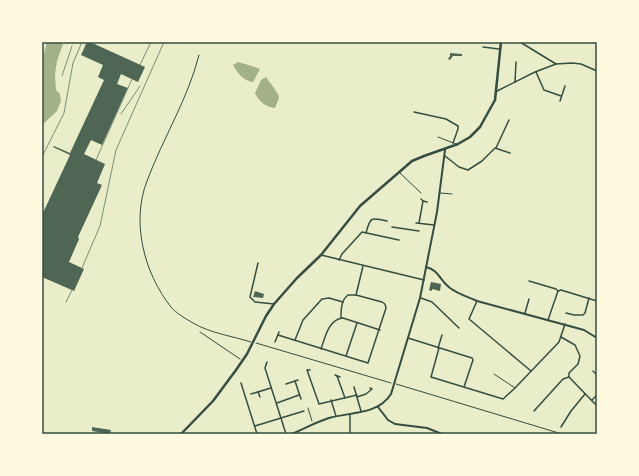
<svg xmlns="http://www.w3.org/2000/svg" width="639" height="476" viewBox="0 0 639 476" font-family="Jost,sans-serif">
	<rect width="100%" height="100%" fill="#e9edc9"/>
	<g fill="#a3b18a">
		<polygon points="47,42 61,42 61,43 63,44 57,61 55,74 56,90 60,94 61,101 57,111 42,125 42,60"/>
		<path d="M238 62 255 67 260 69 253 82C243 81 238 73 233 65Z"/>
		<path d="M266 77C269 82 279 93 279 98 278 101 276 105 275 108 266 107 259 102 255 93L261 80Z"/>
	</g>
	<g fill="#4f6655">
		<polygon points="87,42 90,42 145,67 138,82 121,74 117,84 128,88 102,145 91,140 84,154 105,164 97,183 102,185 78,237 79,239 69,262 84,269 74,291 42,277 42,215 70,155 53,147 54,146 70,153 104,80 98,77 103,65 81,55"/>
		<polygon points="450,53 462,54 462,56 453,56 450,60 448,59 450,56"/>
		<polygon points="431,282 441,284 440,291 432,289 432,291 429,290"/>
		<polygon points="255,291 264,294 263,298 253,297"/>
		<polygon points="92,427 111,430 110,434 92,431"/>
	</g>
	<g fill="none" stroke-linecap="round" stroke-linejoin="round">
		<g stroke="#344e41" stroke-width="1">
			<path d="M199 55C188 99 163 138 147 181 131 222 144 273 171 307 176 313 186 319 193 323 210 333 232 336 251 342"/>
			<polyline points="200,332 240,359"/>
			<polyline points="256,343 391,383"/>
			<polyline points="396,384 562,434"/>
			<polyline points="308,408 312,421"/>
		</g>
		<g stroke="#344e41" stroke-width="1">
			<polyline points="438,137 456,144"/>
			<polyline points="400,173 421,193"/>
			<polyline points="440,193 452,194"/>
			<polyline points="494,374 515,388"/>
		</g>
		<g stroke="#344e41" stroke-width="1.5">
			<polyline points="520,42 556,64"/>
			<polyline points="483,47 499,49"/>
			<polyline points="536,72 544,90 561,96"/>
			<polyline points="515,82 516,62"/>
			<polyline points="497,91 535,72 556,64 572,63 581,64 597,71"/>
			<polyline points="560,101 565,86"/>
			<polyline points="414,112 446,119 458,126 458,129 453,143"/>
			<polyline points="496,148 509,120"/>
			<polyline points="445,156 459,167 468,170 482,161 495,148 510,153"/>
			<polyline points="421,199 423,201 427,202"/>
			<polyline points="416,223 434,225"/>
			<polyline points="419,223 423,201"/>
			<polyline points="392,227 419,231"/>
			<path d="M366 233C370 217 371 217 387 221"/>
			<polyline points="321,255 424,280"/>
			<polyline points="339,260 342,254 362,232 399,240"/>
			<polyline points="258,263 250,297 255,302 274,304"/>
			<polyline points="529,281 556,289 558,291 561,290 597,301"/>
			<polyline points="356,295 363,266"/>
			<polyline points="421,298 432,302 459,328"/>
			<polyline points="477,301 469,319 531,371"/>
			<polyline points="525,313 529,299"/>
			<polyline points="566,313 574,315 583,315 585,313 589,298"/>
			<polyline points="548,320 558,291"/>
			<path d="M278 335 368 363 386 308 385 304 382 302 356 295H348C341 300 341 310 341 318"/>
			<polyline points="561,337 575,345 580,356 578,364 569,373 569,377 597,406"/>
			<polyline points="408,338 472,358 473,360 464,387"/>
			<polyline points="295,340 303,320 322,299 329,298 343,302"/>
			<polyline points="275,342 279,332"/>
			<polyline points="438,348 442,335"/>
			<polyline points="439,348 431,377 503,399 515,388 559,342 565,324"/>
			<path d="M321 349C325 337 329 319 343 318L380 330"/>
			<polyline points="346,356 357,323"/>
			<polyline points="267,362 265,368 286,434"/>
			<polyline points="310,370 307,370 319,404 357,395"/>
			<polyline points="593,371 597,375"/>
			<polyline points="335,375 340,377"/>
			<polyline points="337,376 345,398"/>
			<polyline points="295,381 301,399"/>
			<polyline points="241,383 257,434"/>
			<polyline points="286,384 298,380"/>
			<polyline points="354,387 361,411"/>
			<polyline points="258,392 260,397"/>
			<polyline points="251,394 271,388"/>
			<polyline points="357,397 366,394 372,389 370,388"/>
			<polyline points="331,400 336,416"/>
			<polyline points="592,400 597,395"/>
			<polyline points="277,403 299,395"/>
			<polyline points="534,411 563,379 569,377"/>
			<polyline points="281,418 304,411"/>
			<polyline points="255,426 281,418"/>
			<polyline points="561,427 571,411 585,394"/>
			<polyline points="350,434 350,414"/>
		</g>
		<g stroke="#344e41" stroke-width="2">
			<path d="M426 267C439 270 440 281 450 288 458 294 468 297 477 301L584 330 597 338"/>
			<polyline points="378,407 388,420 395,424 427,428 442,434"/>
			<path d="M291 434C304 429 316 422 329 418 350 412 378 415 391 394L420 298 437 212 445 150"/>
		</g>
		<polyline stroke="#344e41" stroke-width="2.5" points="181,434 213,401 236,370 247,354 266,316 274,304 297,278 321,255 360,206 412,161 424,156 458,144 470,137 480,127 495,100 501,42"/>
		<g stroke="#7c8e77" stroke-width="1">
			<polyline points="140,65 151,42"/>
			<polyline points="62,76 72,46"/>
			<polyline points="121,114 140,86"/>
			<polyline points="42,157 64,113 73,63 82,42"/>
			<polyline points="96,160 132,79"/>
			<polyline points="82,268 100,226 116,150 164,42"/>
			<polyline points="66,302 72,290"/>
		</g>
	</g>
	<rect width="639" height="476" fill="none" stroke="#fefae0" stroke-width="86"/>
	<rect x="43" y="43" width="553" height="390" fill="none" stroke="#344e41" stroke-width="1.5"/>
</svg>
